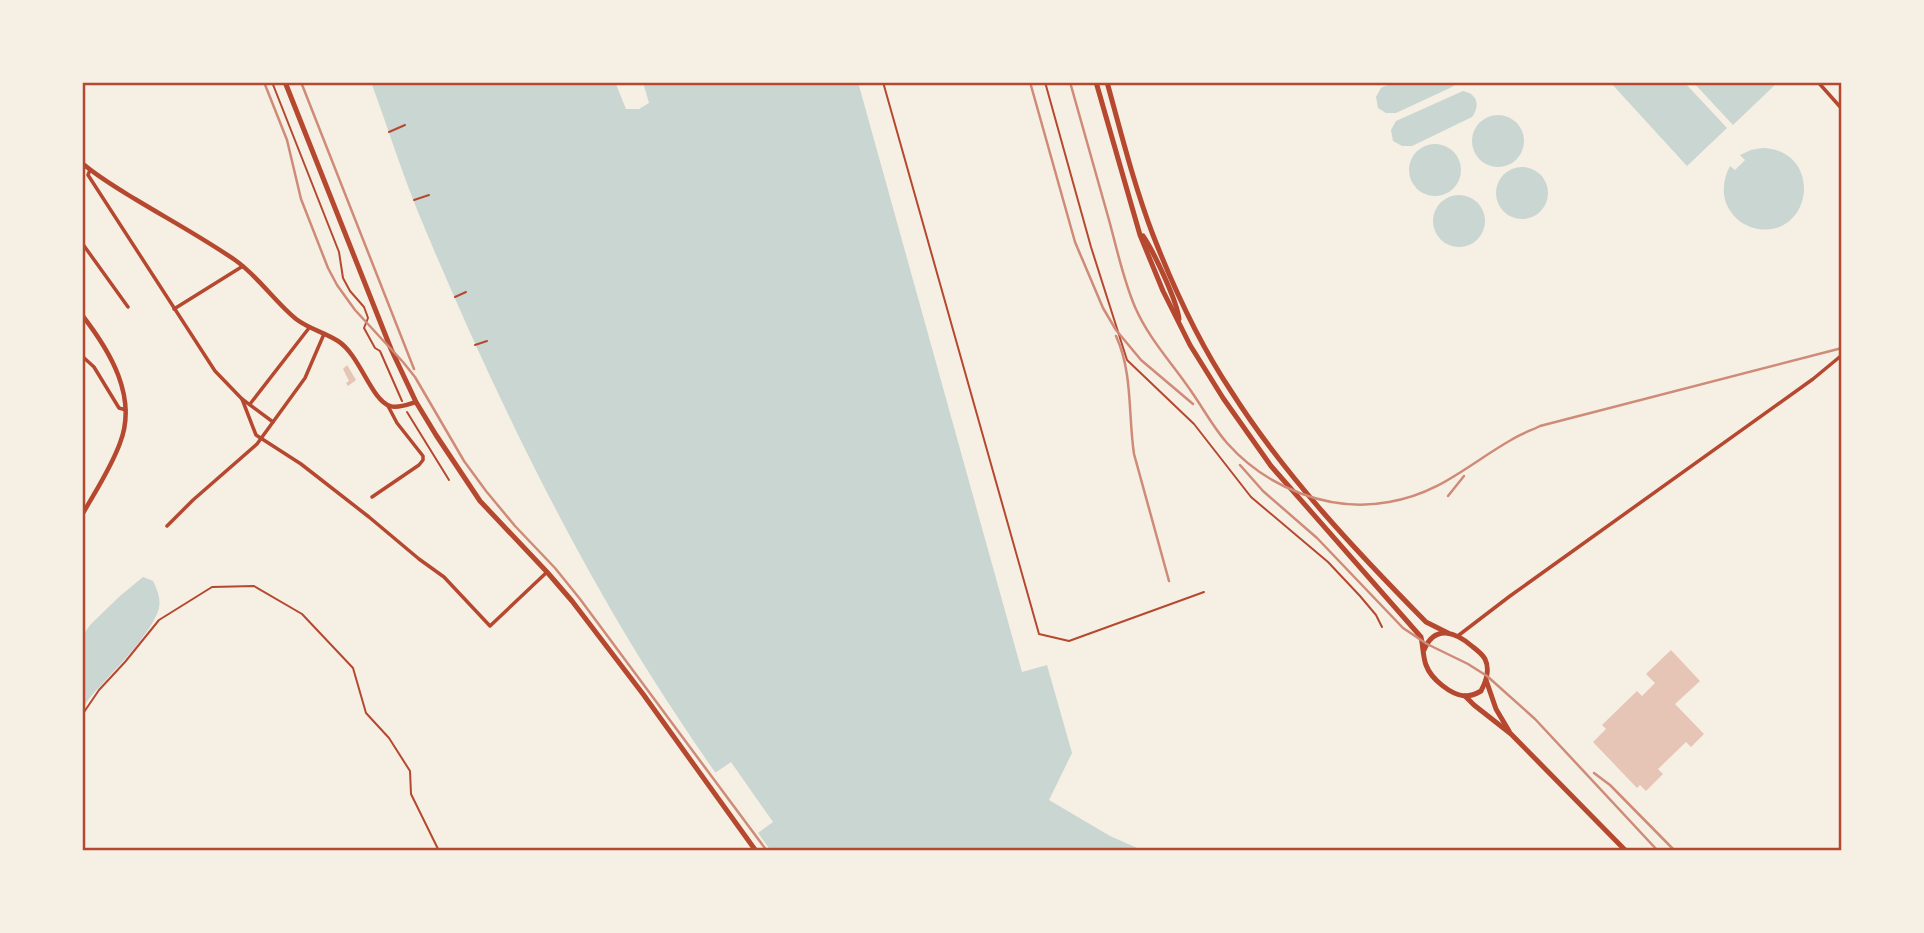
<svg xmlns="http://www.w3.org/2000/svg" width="1924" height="933" viewBox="0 0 1924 933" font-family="'Alegreya Sans',sans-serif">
	<rect width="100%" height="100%" fill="#f6efe4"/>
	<g fill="#c9d6d2">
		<path d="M371 82H615L626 109H639L649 103 643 82H858L1022 672 1047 665 1072 753 1049 800 1110 836 1144 851H771C711 768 652 683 602 594 532 471 472 342 418 212 401 170 387 125 371 82Z"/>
		<polygon points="1393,82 1458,82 1452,87 1396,113 1386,113 1378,108 1376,97 1381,88"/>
		<polygon points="1610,82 1684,82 1727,128 1687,166"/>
		<polygon points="1693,82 1778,82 1733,125"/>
		<path d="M1463 91C1478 94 1480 106 1472 117L1412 146H1402L1393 141 1391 130 1396 121Z"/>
		<circle cx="1498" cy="141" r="26"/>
		<circle cx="1435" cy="170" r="26"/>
		<path d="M1762 148C1823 149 1814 237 1758 229 1747 227 1737 221 1731 212 1721 198 1722 181 1730 166L1735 170 1745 160 1740 155 1751 150Z"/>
		<circle cx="1522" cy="193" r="26"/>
		<circle cx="1459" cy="221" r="26"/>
		<path d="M143 577 153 581C157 589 161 599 159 608 152 635 106 678 88 700L82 710V636L91 624 120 596Z"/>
	</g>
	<polygon fill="#f6efe4" points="731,762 773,822 758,833 715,773"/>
	<g fill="#e6c5b7">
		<polygon points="347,365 356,380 348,386 346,383 349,381 343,369"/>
		<polygon points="1671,650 1700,681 1675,704 1704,734 1691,747 1686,742 1658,769 1663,774 1646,791 1640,785 1637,788 1593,742 1606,729 1602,725 1637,691 1642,696 1655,683 1646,674"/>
	</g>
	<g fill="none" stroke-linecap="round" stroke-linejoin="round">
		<g stroke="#b5482f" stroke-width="2">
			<polyline points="272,82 339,252 343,278 350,291 364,307 367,315 368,318 364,328 375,348 380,351 402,401"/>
			<polyline points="389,132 405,125"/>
			<polyline points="414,200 429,195"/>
			<polyline points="455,297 466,292"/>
			<polyline points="475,345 487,341"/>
			<polyline points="407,412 449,480"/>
			<polyline points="82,715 99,690 125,662 159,620 212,587 254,586 302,614 353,668 366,713 389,738 410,771 411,794 439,851"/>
		</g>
		<g stroke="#b5482f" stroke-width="2">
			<polyline points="883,82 1039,634 1069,641 1204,592"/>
			<polyline points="1045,82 1091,247 1127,360 1194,424 1251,497 1328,562 1360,596 1376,615 1382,627"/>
		</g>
		<g stroke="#b5482f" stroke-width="3.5">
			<polyline points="1818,82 1842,109"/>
			<polyline points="90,170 88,175 215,371 242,399 273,422"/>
			<polyline points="82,243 128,307"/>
			<polyline points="174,309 243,266"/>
			<polyline points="82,356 94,367 119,408 126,410"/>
			<polyline points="242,399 256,435 301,464 369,517 419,559 444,577 490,626 547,572"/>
			<polyline points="250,404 309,328"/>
			<polyline points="372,497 419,465 423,460 423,456 397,423 388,406"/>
			<polyline points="167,526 193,500 257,444 305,378 324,334"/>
			<polyline points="1459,635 1510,596 1813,379 1842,355"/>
		</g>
		<g stroke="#b5482f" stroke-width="4.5">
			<path d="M82 163C98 177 117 188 135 199 168 219 203 238 235 260 258 276 274 301 296 319 309 329 324 332 338 341 360 355 371 400 390 406 398 409 409 404 416 402"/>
			<path d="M82 315C110 351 138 397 120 443 111 468 95 492 82 515"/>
		</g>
		<g stroke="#b5482f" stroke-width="5">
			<polyline points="285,82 391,349 416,402 436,435 480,501 547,572 572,601 643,694 756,851"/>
			<path d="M1096 82 1140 235 1163 291 1190 345 1223 398 1271 466 1421 637C1423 646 1423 657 1426 665 1431 679 1451 695 1465 696 1471 696 1476 694 1481 691 1486 682 1490 669 1485 659 1482 654 1477 650 1473 647 1456 632 1435 624 1424 650"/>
			<path d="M1107 82C1121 133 1134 185 1153 235 1174 289 1199 343 1231 391 1285 476 1356 551 1426 622L1448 633"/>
			<path d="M1143 236C1154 252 1177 301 1179 319"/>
			<polyline points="1486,680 1496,709 1509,731"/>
			<polyline points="1465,696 1474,705 1511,734 1626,851"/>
		</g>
		<g stroke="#cf8b77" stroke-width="2.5">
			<polyline points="264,82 287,140 301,199 328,268 337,285 355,310 403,362 415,377 464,461 486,491 515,526 555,568 580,599 767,851"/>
			<polyline points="301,82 414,369"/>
			<polyline points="1030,82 1075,242 1103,308 1116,330 1141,360 1193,404"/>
			<path d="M1070 82C1083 128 1096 174 1109 220 1117 249 1123 279 1135 307 1149 339 1171 362 1191 391 1203 408 1213 427 1227 443 1267 488 1330 513 1389 502 1439 494 1469 464 1511 440 1520 434 1530 431 1540 426L1842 348"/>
			<path d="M1116 336C1133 373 1128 414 1134 454L1169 581"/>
			<polyline points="1240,465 1263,491 1317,538 1403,628 1427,644 1468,664 1487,676 1535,719 1658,851"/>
			<polyline points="1448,496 1464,476"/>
			<polyline points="1594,773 1610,785 1675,851"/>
		</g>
	</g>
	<rect width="1924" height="933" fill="none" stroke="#f6efe4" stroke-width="168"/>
	<rect x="84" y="84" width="1756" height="765" fill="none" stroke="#b5482f" stroke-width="2.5"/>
</svg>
